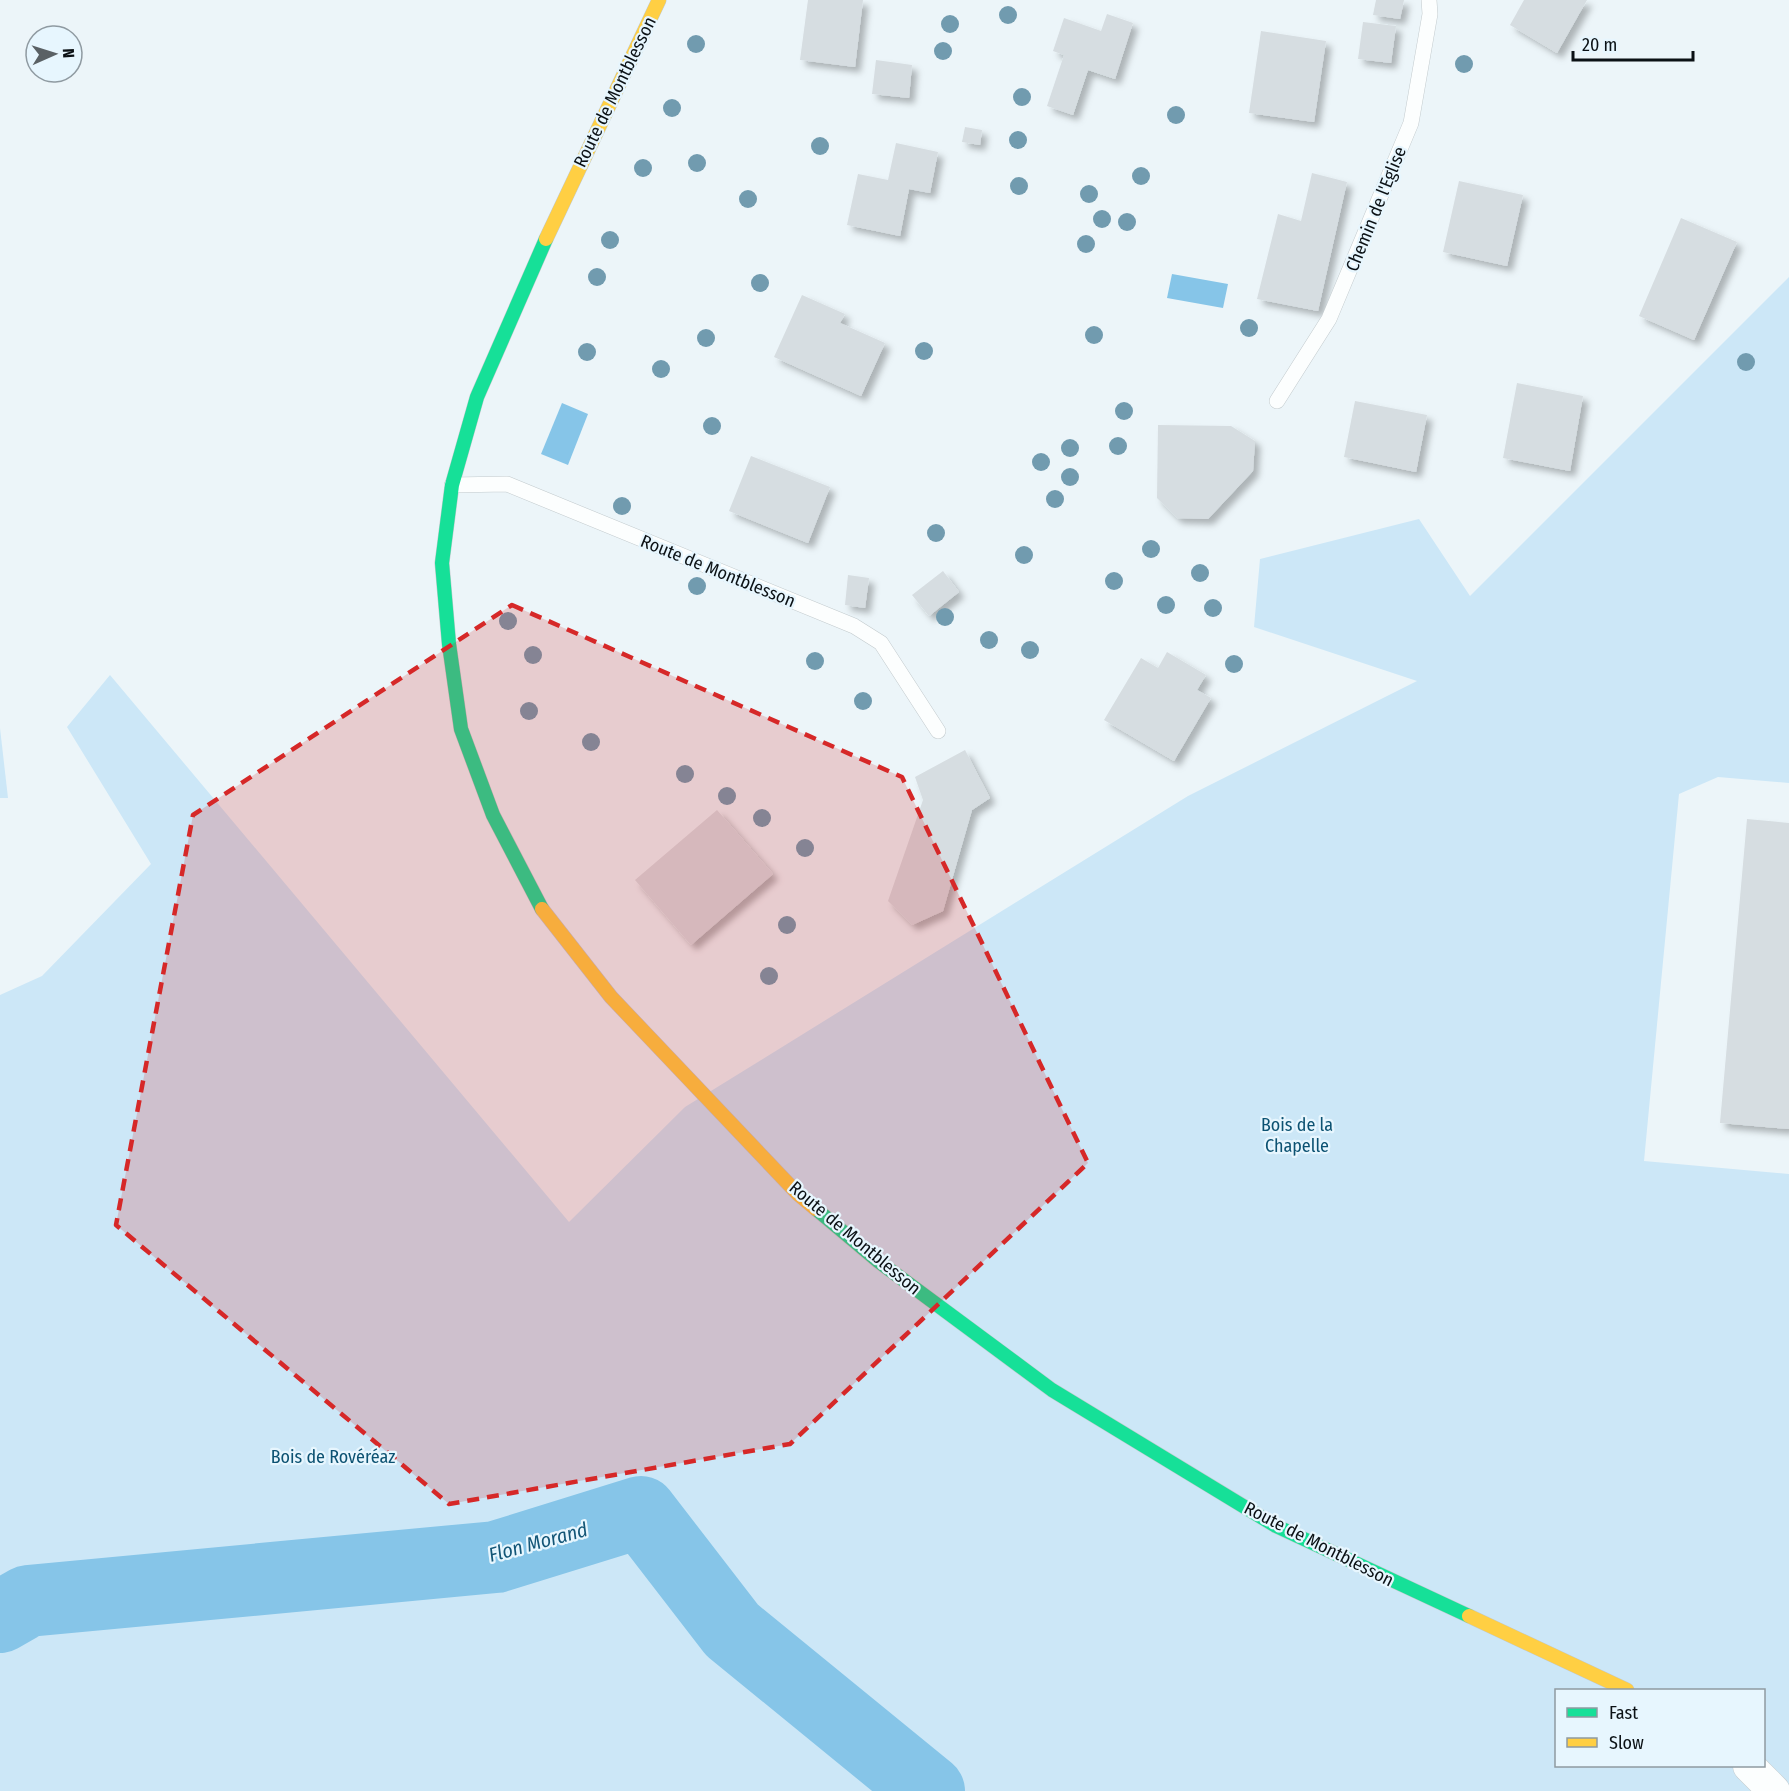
<svg xmlns="http://www.w3.org/2000/svg" width="1789" height="1791" viewBox="0 0 1789 1791" font-family="'Fira Sans Condensed',sans-serif">
	<defs>
		<filter id="shadow"><feDropShadow dx="5.5" dy="5.5" stdDeviation="3" flood-color="#0004"/></filter>
	</defs>
	<rect width="100%" height="100%" fill="#ecf5f9"/>
	<g fill="#cce7f7" fill-rule="evenodd">
		<path d="M1789 277V783L1718 777 1679 794 1644 1161 1789 1174V1791H0V995L42 976 151 864 67 727 110 675 569 1222 685 1107 1188 796 1417 681 1254 627 1260 559 1419 519 1470 596ZM1556 1690H1764V1766H1556Z"/>
		<polygon points="0,728 8,798 0,798"/>
	</g>
	<g fill="#86c5e8">
		<polygon points="1172,274 1228,284 1223,308 1167,298"/>
		<polygon points="562,403 588,414 568,465 541,454"/>
	</g>
	<g fill="none" stroke-linecap="round" stroke-linejoin="round">
		<polyline stroke="#86c5e8" stroke-width="72" points="0,1617 28,1601 496,1557 641,1512 732,1630 929,1791"/>
	</g>
	<g fill="#d6dde1" filter="url(#shadow)">
		<polygon points="808,0 863,0 855,67 800,60"/>
		<polygon points="1376,0 1404,0 1400,19 1373,15"/>
		<polygon points="1524,0 1587,0 1557,53 1510,25"/>
		<polygon points="1107,14 1133,23 1115,79 1088,70 1073,115 1047,106 1064,55 1053,51 1064,18 1101,31"/>
		<polygon points="1363,22 1396,26 1391,63 1358,59"/>
		<polygon points="1261,31 1326,41 1314,122 1249,113"/>
		<polygon points="876,60 912,65 909,98 872,94"/>
		<polygon points="965,127 982,130 980,145 962,142"/>
		<polygon points="896,143 938,152 930,193 909,189 900,236 847,225 858,174 888,180"/>
		<polygon points="1312,173 1347,182 1318,311 1257,299 1278,214 1301,221"/>
		<polygon points="1459,181 1523,195 1507,266 1443,252"/>
		<polygon points="1681,218 1737,242 1694,340 1639,316"/>
		<polygon points="802,295 845,314 840,323 885,343 861,396 774,357"/>
		<polygon points="1517,383 1583,396 1570,471 1503,458"/>
		<polygon points="1355,401 1427,415 1416,472 1344,457"/>
		<polygon points="1158,425 1231,426 1255,441 1253,471 1208,519 1177,518 1157,498"/>
		<polygon points="751,456 830,487 808,543 729,511"/>
		<polygon points="943,571 959,592 929,616 912,595"/>
		<polygon points="848,575 869,578 865,608 845,605"/>
		<polygon points="1167,652 1206,675 1197,690 1211,698 1174,761 1104,720 1141,658 1158,668"/>
		<polygon points="965,750 990,798 972,810 943,911 912,925 888,901 923,800 915,777"/>
		<polygon points="717,810 773,874 691,945 635,880"/>
		<polygon points="1747,819 1789,823 1789,1129 1720,1123"/>
	</g>
	<g fill="none" stroke-linecap="round" stroke-linejoin="round">
		<defs>
			<g id="lane">
				<polyline points="1277,401 1329,319 1411,123 1430,14 1429,0"/>
				<polyline points="452,485 507,484 854,626 881,643 938,731"/>
			</g>
			<polyline id="street" points="1749,1766 1774,1791"/>
			<g id="fast">
				<polyline points="542,909 493,815 461,729 449,644 442,563 452,485 477,397 546,239"/>
				<polyline points="816,1209 878,1261 1052,1390 1276,1526 1469,1616"/>
			</g>
			<g id="slow">
				<polyline points="546,239 659,0"/>
				<polyline points="542,909 611,997 798,1194 816,1209"/>
				<polyline points="1469,1616 1627,1690"/>
			</g>
		</defs>
		<use href="#lane" stroke="#c2cacd" stroke-width="16"/>
		<use href="#street" stroke="#c2cacd" stroke-width="33"/>
		<use href="#fast" stroke="#c2cacd" stroke-width="15"/>
		<use href="#slow" stroke="#c2cacd" stroke-width="15"/>
		<use href="#lane" stroke="#fcfefe" stroke-width="15"/>
		<use href="#street" stroke="#fcfefe" stroke-width="32"/>
		<use href="#fast" stroke="#16e098" stroke-width="14"/>
		<use href="#slow" stroke="#ffcf43" stroke-width="14"/>
	</g>
	<g fill="#719baf">
		<circle cx="1008" cy="15" r="9"/>
		<circle cx="950" cy="24" r="9"/>
		<circle cx="696" cy="44" r="9"/>
		<circle cx="943" cy="51" r="9"/>
		<circle cx="1464" cy="64" r="9"/>
		<circle cx="1022" cy="97" r="9"/>
		<circle cx="672" cy="108" r="9"/>
		<circle cx="1176" cy="115" r="9"/>
		<circle cx="1018" cy="140" r="9"/>
		<circle cx="820" cy="146" r="9"/>
		<circle cx="697" cy="163" r="9"/>
		<circle cx="643" cy="168" r="9"/>
		<circle cx="1141" cy="176" r="9"/>
		<circle cx="1019" cy="186" r="9"/>
		<circle cx="1089" cy="194" r="9"/>
		<circle cx="748" cy="199" r="9"/>
		<circle cx="1102" cy="219" r="9"/>
		<circle cx="1127" cy="222" r="9"/>
		<circle cx="610" cy="240" r="9"/>
		<circle cx="1086" cy="244" r="9"/>
		<circle cx="597" cy="277" r="9"/>
		<circle cx="760" cy="283" r="9"/>
		<circle cx="1249" cy="328" r="9"/>
		<circle cx="1094" cy="335" r="9"/>
		<circle cx="706" cy="338" r="9"/>
		<circle cx="924" cy="351" r="9"/>
		<circle cx="587" cy="352" r="9"/>
		<circle cx="1746" cy="362" r="9"/>
		<circle cx="661" cy="369" r="9"/>
		<circle cx="1124" cy="411" r="9"/>
		<circle cx="712" cy="426" r="9"/>
		<circle cx="1118" cy="446" r="9"/>
		<circle cx="1070" cy="448" r="9"/>
		<circle cx="1041" cy="462" r="9"/>
		<circle cx="1070" cy="477" r="9"/>
		<circle cx="1055" cy="499" r="9"/>
		<circle cx="622" cy="506" r="9"/>
		<circle cx="936" cy="533" r="9"/>
		<circle cx="1151" cy="549" r="9"/>
		<circle cx="1024" cy="555" r="9"/>
		<circle cx="1200" cy="573" r="9"/>
		<circle cx="1114" cy="581" r="9"/>
		<circle cx="697" cy="586" r="9"/>
		<circle cx="1166" cy="605" r="9"/>
		<circle cx="1213" cy="608" r="9"/>
		<circle cx="945" cy="617" r="9"/>
		<circle cx="508" cy="621" r="9"/>
		<circle cx="989" cy="640" r="9"/>
		<circle cx="1030" cy="650" r="9"/>
		<circle cx="533" cy="655" r="9"/>
		<circle cx="815" cy="661" r="9"/>
		<circle cx="1234" cy="664" r="9"/>
		<circle cx="863" cy="701" r="9"/>
		<circle cx="529" cy="711" r="9"/>
		<circle cx="591" cy="742" r="9"/>
		<circle cx="685" cy="774" r="9"/>
		<circle cx="727" cy="796" r="9"/>
		<circle cx="762" cy="818" r="9"/>
		<circle cx="805" cy="848" r="9"/>
		<circle cx="787" cy="925" r="9"/>
		<circle cx="769" cy="976" r="9"/>
	</g>
	<path fill="#d62828" fill-opacity="0.2" stroke="#d62828" stroke-width="4.5" stroke-dasharray="12 8" stroke-linejoin="round" d="M512 605 902 777 1088 1163 790 1444 449 1504 116 1225 193 815Z"/>
	<g text-anchor="middle" stroke-width="4.5" stroke-linejoin="round" paint-order="stroke">
		<g font-size="18" fill="#0b1115" stroke="#e7f6fe">
			<text transform="translate(615 92) rotate(-64)" y="6">Route de Montblesson</text>
			<text transform="translate(1376 209) rotate(-68)" y="6">Chemin de l'Eglise</text>
			<text transform="translate(718 571) rotate(22)" y="6">Route de Montblesson</text>
			<text transform="translate(855 1238) rotate(40)" y="6">Route de Montblesson</text>
			<text transform="translate(1319 1544) rotate(27)" y="6">Route de Montblesson</text>
		</g>
		<g font-size="18" fill="#0c5272" stroke="#e7f6fe">
			<text x="1297" y="1131">Bois de la<tspan x="1297" dy="21">Chapelle</tspan></text>
			<text x="333" y="1463">Bois de Rovéréaz</text>
		</g>
		<g font-size="20" font-style="italic" fill="#135677" stroke="#e7f6fe">
			<text transform="translate(538 1542) rotate(-15)" y="7">Flon Morand</text>
		</g>
	</g>
	<rect x="1555" y="1689" width="210" height="78" fill="#e7f6fe" stroke="#8f9aa1" stroke-width="1.5"/>
	<rect x="1567" y="1708" width="30" height="9" fill="#16e098" stroke="#8f9aa1" stroke-width="1.5"/>
	<text x="1609" y="1719" font-size="18" fill="#0b1115">Fast</text>
	<rect x="1567" y="1738" width="30" height="9" fill="#ffcf43" stroke="#8f9aa1" stroke-width="1.5"/>
	<text x="1609" y="1749" font-size="18" fill="#0b1115">Slow</text>
	<g transform="translate(54 54) rotate(87)"><circle r="28" fill="#e7f6fe" stroke="#8f9aa1" stroke-width="1.5"/>
	<path d="M0-4.5L10 22L0 15L-10 22Z" fill="#5a6165"/>
	<text y="-9" font-size="16" font-weight="bold" text-anchor="middle" fill="#0b1115">N</text>
	</g>
	<path d="M1573 51v9h120v-9" fill="none" stroke="#0b1115" stroke-width="3"/>
	<text x="1582" y="51" font-size="18" fill="#0b1115" stroke="#e7f6fe" stroke-width="4.5" paint-order="stroke">20 m</text>
</svg>
